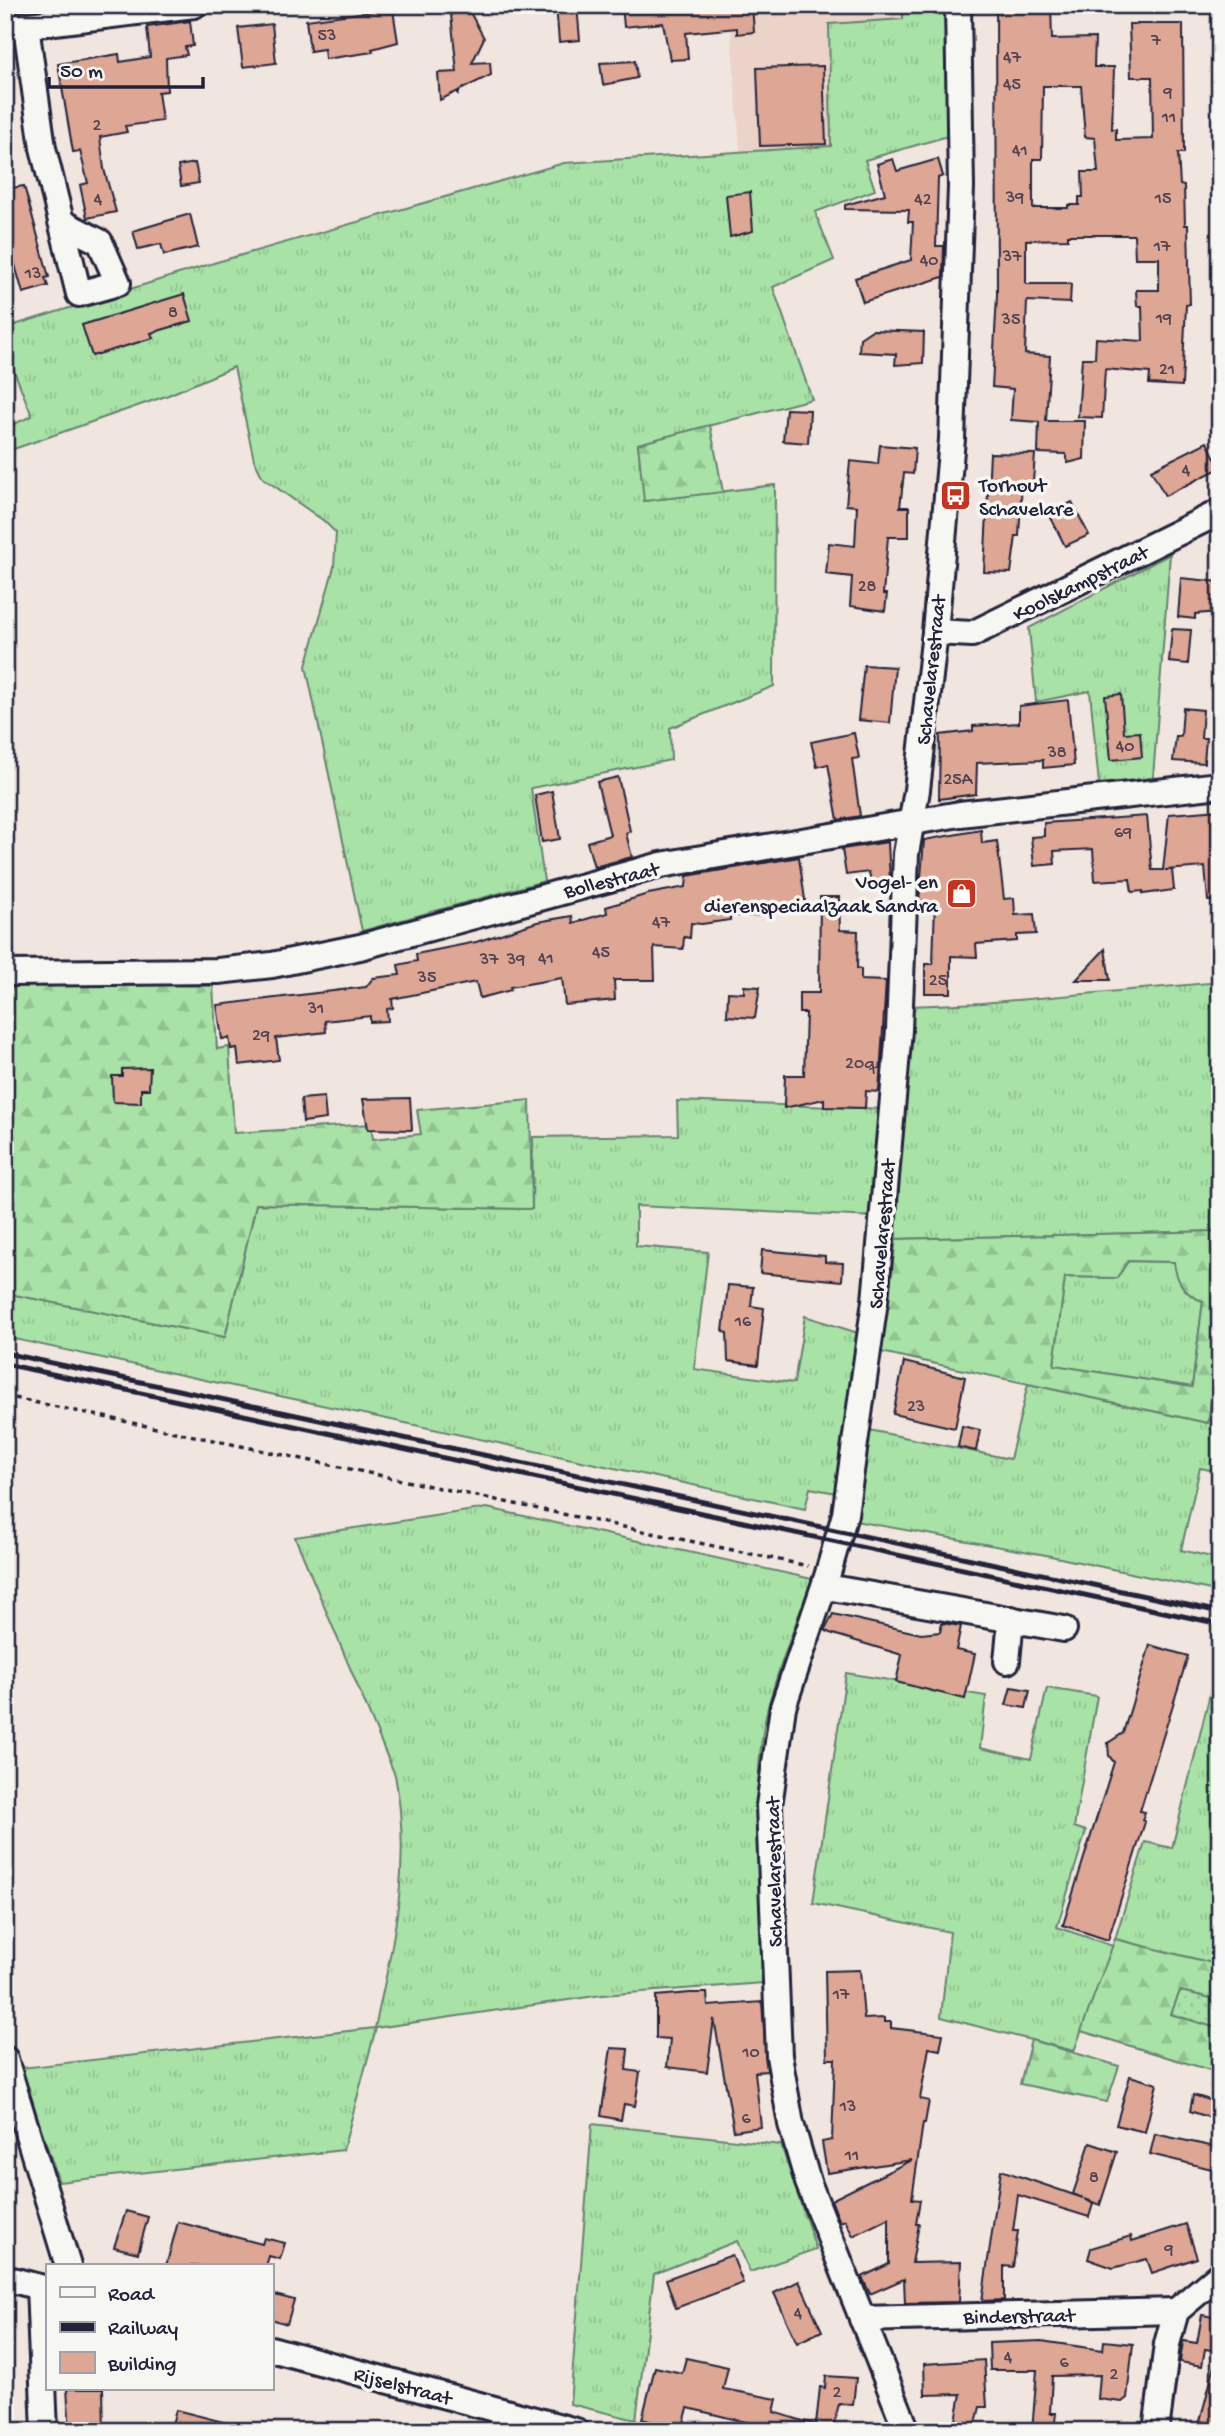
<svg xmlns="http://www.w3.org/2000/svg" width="1225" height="2436" viewBox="0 0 1225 2436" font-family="'Gochi Hand',sans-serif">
	<defs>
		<pattern id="grass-tufts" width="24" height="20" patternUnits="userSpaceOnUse" patternTransform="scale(1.75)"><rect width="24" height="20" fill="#a9e2a7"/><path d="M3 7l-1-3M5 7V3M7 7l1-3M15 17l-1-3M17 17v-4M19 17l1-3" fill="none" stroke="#91c291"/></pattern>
		<pattern id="forest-firs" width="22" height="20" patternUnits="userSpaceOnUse" patternTransform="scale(1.75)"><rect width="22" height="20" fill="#a9e2a7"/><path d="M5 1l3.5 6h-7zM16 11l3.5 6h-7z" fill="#91c291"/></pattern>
		<pattern id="garden-dots" width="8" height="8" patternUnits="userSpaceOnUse" patternTransform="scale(1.75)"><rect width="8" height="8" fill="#a9e2a7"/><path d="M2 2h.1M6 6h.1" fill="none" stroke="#91c291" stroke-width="1.8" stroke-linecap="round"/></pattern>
	</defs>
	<rect width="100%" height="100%" fill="#f1e6df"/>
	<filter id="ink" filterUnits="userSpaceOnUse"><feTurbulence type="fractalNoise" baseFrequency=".0143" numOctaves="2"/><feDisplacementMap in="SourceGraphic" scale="14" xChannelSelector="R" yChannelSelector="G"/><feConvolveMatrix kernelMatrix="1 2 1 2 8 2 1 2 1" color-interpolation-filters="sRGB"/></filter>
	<g filter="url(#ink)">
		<polygon fill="#ebd3c9" points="729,5 903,5 904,19 829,24 832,146 740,151"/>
		<g fill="url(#grass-tufts)" stroke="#668271" stroke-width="2">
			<polygon points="903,5 946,5 948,136 865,160 875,190 815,212 834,260 773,287 812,399 638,444 645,501 775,485 774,686 670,728 671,760 531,788 544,881 362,931 306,666 334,567 336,533 324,521 263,478 254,460 234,367 166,396 5,452 5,428 32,416 5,348 5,328 217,262 564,163 831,146 829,24 903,19"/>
			<polygon points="1170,554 1153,778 1099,784 1090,691 1036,702 1029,628"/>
			<polygon points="1220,982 1220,1231 896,1239 910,1006 982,1003"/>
			<polygon points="677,1101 884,1109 875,1217 636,1206 636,1246 708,1252 694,1369 794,1383 805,1316 861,1334 836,1493 810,1488 805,1509 5,1337 5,1293 225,1337 256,1204 532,1209 533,1137 678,1135"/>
			<path d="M1128 1261 1175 1262C1176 1281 1185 1296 1203 1301L1192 1387 1054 1365 1065 1277 1117 1278Z"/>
			<polygon points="1220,1333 1220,1472 1200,1468 1181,1550 1220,1559 1220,1592 1046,1555 855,1521 869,1430 1010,1459 1028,1384 1208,1423"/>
			<path d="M487 1508 812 1579C797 1622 778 1666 767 1711 749 1789 761 1902 763 1983L602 1995 376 2028 343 2150 59 2182 21 2068 375 2028C394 1941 412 1863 395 1775L295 1537Z"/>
			<polygon points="1220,1653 1220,1965 1115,1939 1145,1842 1172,1848"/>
			<polygon points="846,1673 986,1696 980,1748 1031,1759 1047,1688 1097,1696 1074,1827 1086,1831 1057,1927 1113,1946 1074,2051 941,2017 950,1932 813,1903"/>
			<polygon points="592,2124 781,2145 816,2249 750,2272 737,2241 654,2274 636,2420 570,2404"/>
		</g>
		<g fill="url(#forest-firs)" stroke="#668271" stroke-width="2" fill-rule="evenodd">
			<polygon points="710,425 723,492 644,501 638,444"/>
			<polygon points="107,983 213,986 217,1049 229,1047 234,1133 371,1124 373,1139 421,1134 417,1110 530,1100 532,1209 256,1204 225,1337 5,1293 5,984"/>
			<path d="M1220 1231V1333L1208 1423 881 1352 896 1239ZM1128 1261 1174 1262C1176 1281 1185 1295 1203 1301L1192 1387 1054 1365 1065 1277 1117 1278Z"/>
			<polygon points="1115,1939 1220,1965 1220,2000 1180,1991 1171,2014 1220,2029 1220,2089 1210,2086 1213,2071 1081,2031"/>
			<polygon points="1031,2040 1119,2066 1107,2102 1020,2084"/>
		</g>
		<polygon fill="url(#garden-dots)" stroke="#668271" stroke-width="2" points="1180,1991 1220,2000 1220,2029 1171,2014"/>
		<g fill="#dda695" stroke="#22223b" stroke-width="2" fill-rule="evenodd">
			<polygon points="450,5 466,5 484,38 472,63 490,62 491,75 460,90 458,95 458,91 440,100 438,73 457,72"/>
			<polygon points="556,5 577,5 580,40 559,42"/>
			<polygon points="622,5 752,5 754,32 737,34 737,28 686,33 688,59 670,60 663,23 624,27"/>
			<path d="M996 5H1051L1052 39 1095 38 1094 67H1114L1112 129H1116V140L1153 139 1152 77H1131L1129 24H1183L1184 153H1178L1180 185 1184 186 1185 225H1188L1190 304 1186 305 1182 386 1149 384 1150 373 1105 369 1102 418 1078 417 1082 358H1095L1096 338 1143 341 1142 306H1137L1136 290H1159V258H1135L1134 235H1068V239L1026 240V284H1071L1070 303 1027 301 1025 354 1050 356 1046 421H1085L1084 459 1068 463 1066 454 1038 453 1039 422 1011 420 1013 389 992 387 997 295ZM1043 86H1081L1085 137 1095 138 1098 172H1082L1083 197H1079V205H1068V208H1033V159H1042Z"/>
			<polygon points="381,10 393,10 398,42 372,49 373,52 325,59 324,49 310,51 306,20"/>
			<polygon points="190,21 193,46 185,47 187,55 166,58 167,91 158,92 162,121 125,126 127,132 100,137 104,169 116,212 87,218 80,185 88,183 80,151 73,152 58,64 119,54 120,62 150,57 147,27"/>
			<polygon points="272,24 276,63 243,67 238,28"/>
			<polygon points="635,61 637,78 603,85 600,63"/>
			<polygon points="823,66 826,144 760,146 757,68"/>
			<polygon points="893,159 897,171 938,159 943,176 938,178 936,246 944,246 943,277 863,302 855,278 911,260 913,222 908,222 909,210 845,209 845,205 885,194 877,164"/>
			<polygon points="195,163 199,183 181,186 178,166"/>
			<polygon points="24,186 49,277 45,278 48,286 23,293 5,230 5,189"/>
			<polygon points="750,192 753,231 730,237 726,195"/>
			<polygon points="190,214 198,247 164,255 161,244 138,249 133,231"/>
			<polygon points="184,294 192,321 151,333 153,338 92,356 82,325"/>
			<polygon points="872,330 924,332 923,363 895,365 896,354 859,352 860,338"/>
			<polygon points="786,409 810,410 808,443 783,441"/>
			<polygon points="1207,442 1220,468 1165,496 1151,470"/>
			<polygon points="880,445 915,448 913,474 904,473 900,507 909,507 909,537 888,537 883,594 887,594 885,611 850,606 852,577 826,574 829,543 855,546 857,506 846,505 850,461 878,464"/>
			<polygon points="990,453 1035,454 1033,482 1022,482 1019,536 1016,536 1011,573 984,572"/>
			<polygon points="1072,502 1089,535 1065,546 1049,514"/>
			<polygon points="1181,578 1220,582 1220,612 1195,614 1195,619 1178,617"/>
			<polygon points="1172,629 1191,630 1188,664 1169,662"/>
			<polygon points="864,665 895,667 890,723 858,720"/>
			<polygon points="1121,694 1124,733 1140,732 1142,757 1111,760 1105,696"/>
			<polygon points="1068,700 1074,765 1043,768 1043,760 977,763 976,794 939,799 940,735 973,731 973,726 1019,723 1019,706"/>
			<polygon points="1183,708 1203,710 1201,738 1206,738 1204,763 1173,761 1176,736 1181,736"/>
			<polygon points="854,733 859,758 852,759 860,816 838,820 828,764 817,767 811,742"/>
			<polygon points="618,777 630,831 626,833 632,857 594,867 587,842 610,835 597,782"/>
			<polygon points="552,791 560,839 542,842 535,795"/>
			<polygon points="1220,810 1220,900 1208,901 1205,867 1165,870 1172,870 1174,890 1143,894 1143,891 1132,892 1130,879 1095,881 1093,849 1054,851 1055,864 1034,866 1031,837 1044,836 1044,823 1147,816 1152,870 1163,870 1169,814"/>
			<polygon points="981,830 982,843 997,841 1004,899 1014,898 1015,915 1034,914 1036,934 1017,935 1017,941 976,944 977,957 951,956 951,993 925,993 925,964 933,964 935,902 919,901 924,840"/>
			<polygon points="888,842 890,882 871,881 869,872 846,875 842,849"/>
			<polygon points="799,857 806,907 754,916 730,916 730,920 702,924 691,923 690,938 684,937 683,949 654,947 655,980 614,980 615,1000 565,1005 562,978 510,987 511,990 480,998 476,982 392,999 393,1008 387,1009 388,1021 370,1022 370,1016 325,1021 326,1032 276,1038 279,1060 239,1065 237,1048 231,1049 229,1038 222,1039 217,1005 366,987 373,978 400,975 398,965 417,961 416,954 476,942 537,922 572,916 573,923 607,913 606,907 648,894 686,887 687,876"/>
			<polygon points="820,897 839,897 840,930 858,931 857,968 861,969 861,980 886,981 879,1092 866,1091 865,1108 824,1107 824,1099 784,1108 785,1075 804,1075 806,1013 799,1013 799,993 819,993"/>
			<polygon points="1105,949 1110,980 1076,980"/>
			<polygon points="744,986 760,987 755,1018 727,1016 728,992 744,993"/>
			<polygon points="150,1068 149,1089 141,1089 141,1103 113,1102 112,1076 122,1076 122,1069"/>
			<polygon points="324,1097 326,1119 303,1122 301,1099"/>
			<polygon points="410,1098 412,1130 368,1129 363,1099"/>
			<polygon points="762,1250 825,1256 825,1262 843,1263 842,1281 760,1273"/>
			<polygon points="728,1285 753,1287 751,1306 764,1308 758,1365 728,1361 727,1333 723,1332"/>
			<polygon points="904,1362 965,1377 955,1428 893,1414"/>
			<polygon points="962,1426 980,1430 976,1451 958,1447"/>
			<polygon points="833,1614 921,1634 940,1632 942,1623 961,1626 956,1650 975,1654 965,1699 896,1682 902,1655 830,1633 825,1630"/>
			<polygon points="1150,1645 1188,1656 1140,1811 1145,1812 1142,1820 1145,1822 1108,1940 1063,1925 1114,1762 1109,1756 1108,1743 1123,1733"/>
			<polygon points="1011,1687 1030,1690 1026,1708 1006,1705"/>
			<polygon points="860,1970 864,2019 884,2018 884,2022 891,2022 891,2028 943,2034 940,2050 929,2048 920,2099 929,2101 925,2123 923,2123 912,2199 920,2200 916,2224 919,2224 912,2263 961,2262 959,2302 905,2303 904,2279 870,2294 862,2277 889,2264 889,2218 853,2236 845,2220 840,2222 831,2200 912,2160 827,2173 822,2142 832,2140 835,2059 827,2059 825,1971"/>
			<polygon points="690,1993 707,1993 708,2006 762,2002 767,2071 755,2072 761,2127 734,2131 714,2019 707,2072 667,2067 670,2039 656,2038 656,1996"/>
			<polygon points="611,2048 628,2049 626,2070 640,2072 635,2106 624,2104 621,2120 601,2116"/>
			<polygon points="1130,2076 1157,2084 1145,2132 1116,2125"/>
			<polygon points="1193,2095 1220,2103 1220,2121 1190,2111"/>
			<polygon points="1155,2134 1220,2148 1220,2171 1150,2154"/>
			<polygon points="1090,2143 1117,2152 1100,2205 1085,2199 1093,2204 1089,2217 1018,2195 1013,2231 1018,2231 1013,2267 1004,2266 1004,2300 982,2301 1001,2170 1083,2198 1073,2194"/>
			<polygon points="126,2211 148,2217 138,2253 114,2247"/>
			<polygon points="178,2222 262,2244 264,2238 285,2243 280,2259 269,2256 266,2266 166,2266"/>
			<polygon points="1186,2224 1197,2258 1152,2273 1147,2259 1113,2268 1088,2259 1091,2248 1131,2236 1132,2241"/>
			<polygon points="732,2255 743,2283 676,2308 666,2279"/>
			<polygon points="799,2281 822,2331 797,2343 774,2293"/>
			<polygon points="271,2294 294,2300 287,2324 271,2319"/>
			<polygon points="1202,2315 1220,2318 1217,2351 1205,2349 1202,2366 1180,2362 1183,2341 1197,2343"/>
			<polygon points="1041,2341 1103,2350 1104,2341 1133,2344 1127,2398 1122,2402 1098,2399 1100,2375 1052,2376 1050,2413 1056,2413 1054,2431 1032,2431 1037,2370 990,2370 989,2343"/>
			<polygon points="686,2358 728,2367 723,2389 777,2399 774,2412 816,2425 820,2387 825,2388 826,2376 856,2378 853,2405 839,2404 832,2431 756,2431 758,2425 688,2408 682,2430 642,2419 655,2367 682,2373"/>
			<polygon points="984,2360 987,2407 980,2407 974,2431 954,2431 961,2394 925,2395 924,2364"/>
			<polygon points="1214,2368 1220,2369 1220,2426 1200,2421"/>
			<polygon points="67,2389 103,2389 104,2431 70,2431"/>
			<polygon points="176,2410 235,2425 234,2431 170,2431"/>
		</g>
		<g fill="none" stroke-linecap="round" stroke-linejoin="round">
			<defs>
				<g id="minor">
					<polyline points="26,26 43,148 79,294 118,283 100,242 61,222"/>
					<polyline points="5,28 194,5"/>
					<polyline points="935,632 972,634 1220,512"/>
					<polyline points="5,973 218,971 272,965 360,947 661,865 960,814 1220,785"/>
					<polyline points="826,1580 832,1588 1064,1629"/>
					<polyline points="1007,1661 1011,1619"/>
					<polyline points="5,2059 68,2266"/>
					<polyline points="5,2278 47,2289"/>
					<polyline points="39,2287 45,2431"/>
					<polyline points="862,2319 1176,2311"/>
					<polyline points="271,2349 576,2431"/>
					<polyline points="907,2431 808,2182 791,2124 779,2056 769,1806 783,1707 826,1580 845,1514 875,1301 899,1030 906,854 917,790 935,632 952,439 961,187 958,5"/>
					<polyline points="1156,2431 1167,2344 1176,2311 1220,2274"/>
				</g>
			</defs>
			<use href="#minor" stroke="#22223b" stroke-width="30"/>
			<polyline stroke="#22223b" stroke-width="3.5" stroke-dasharray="5 5" stroke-linecap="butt" points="5,1396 808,1566"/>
			<use href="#minor" stroke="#f6f6f2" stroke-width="24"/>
			<g stroke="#22223b" stroke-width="5">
				<polyline points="5,1353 1220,1612"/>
				<polyline points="5,1364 1220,1624"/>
			</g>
		</g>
	</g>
	<defs>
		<symbol id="bus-square" viewBox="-11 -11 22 22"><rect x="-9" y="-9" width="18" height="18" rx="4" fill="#c8321e" stroke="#f6f6f2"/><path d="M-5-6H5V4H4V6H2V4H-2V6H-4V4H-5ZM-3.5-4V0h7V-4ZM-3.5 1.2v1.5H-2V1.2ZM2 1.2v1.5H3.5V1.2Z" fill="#fff"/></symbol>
		<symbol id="shop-square" viewBox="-11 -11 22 22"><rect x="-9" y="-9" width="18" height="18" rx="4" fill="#c8321e" stroke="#f6f6f2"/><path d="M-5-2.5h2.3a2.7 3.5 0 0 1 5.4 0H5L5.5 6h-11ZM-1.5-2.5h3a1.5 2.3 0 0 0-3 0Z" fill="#fff"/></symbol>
	</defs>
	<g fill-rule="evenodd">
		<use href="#bus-square" x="938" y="478" width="35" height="35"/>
		<use href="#shop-square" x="944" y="876" width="35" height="35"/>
	</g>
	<g text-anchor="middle" stroke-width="7" stroke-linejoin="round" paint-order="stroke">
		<g font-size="18" fill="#514352">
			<text x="327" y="40">53</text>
			<text x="1156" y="45">7</text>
			<text x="1012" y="62">47</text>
			<text x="1012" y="89">45</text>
			<text x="1168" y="97">9</text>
			<text x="1169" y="122">11</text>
			<text x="97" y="130">2</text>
			<text x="1020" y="155">41</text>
			<text x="1015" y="202">39</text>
			<text x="1163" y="203">15</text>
			<text x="98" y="204">4</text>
			<text x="923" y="204">42</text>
			<text x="1162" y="251">17</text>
			<text x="1012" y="261">37</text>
			<text x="929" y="265">40</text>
			<text x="33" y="278">13</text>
			<text x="173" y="317">8</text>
			<text x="1164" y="323">19</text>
			<text x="1011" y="324">35</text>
			<text x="1167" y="374">21</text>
			<text x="1186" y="475">4</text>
			<text x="867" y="591">28</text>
			<text x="1125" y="751">40</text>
			<text x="1057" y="757">38</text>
			<text x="958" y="784">25A</text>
			<text x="1123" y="837">69</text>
			<text x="661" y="927">47</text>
			<text x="601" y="957">45</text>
			<text x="546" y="963">41</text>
			<text x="489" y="964">37</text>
			<text x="516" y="964">39</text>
			<text x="427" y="982">35</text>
			<text x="938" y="985">25</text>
			<text x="316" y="1013">31</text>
			<text x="261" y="1040">29</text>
			<text x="860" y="1068">20q</text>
			<text x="743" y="1326">16</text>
			<text x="916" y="1411">23</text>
			<text x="841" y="1999">17</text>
			<text x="751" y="2057">10</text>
			<text x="848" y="2111">13</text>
			<text x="746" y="2123">6</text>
			<text x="852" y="2160">11</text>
			<text x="1094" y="2182">8</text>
			<text x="1169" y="2254">9</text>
			<text x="798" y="2318">4</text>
			<text x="1008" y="2362">4</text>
			<text x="1064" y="2367">6</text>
			<text x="1114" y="2379">2</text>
			<text x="837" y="2397">2</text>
		</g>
		<g font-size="21" fill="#22223b" stroke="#f6f6f2" text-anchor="start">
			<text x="979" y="491">Torhout<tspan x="979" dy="24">Schavelare</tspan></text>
			<text x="938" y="888" text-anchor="end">Vogel- en<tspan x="938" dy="24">dierenspeciaalzaak Sandra</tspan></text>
		</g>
		<g font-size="21" fill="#22223b" stroke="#f6f6f2">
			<text transform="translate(1080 582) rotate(-26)" y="7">Koolskampstraat</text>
			<text transform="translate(930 670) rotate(-84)" y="7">Schavelarestraat</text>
			<text transform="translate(611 879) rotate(-14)" y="7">Bollestraat</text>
			<text transform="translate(881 1234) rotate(-85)" y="7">Schavelarestraat</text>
			<text transform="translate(773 1872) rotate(-91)" y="7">Schavelarestraat</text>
			<text transform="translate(1019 2315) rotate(-1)" y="7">Binderstraat</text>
			<text transform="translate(403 2385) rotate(15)" y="7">Rijselstraat</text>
		</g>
	</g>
	<rect width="1225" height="2436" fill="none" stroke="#f6f6f2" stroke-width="28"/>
	<rect x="14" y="14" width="1197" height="2408" fill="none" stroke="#22223b" stroke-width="2.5" filter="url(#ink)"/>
	<rect x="46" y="2264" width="228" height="126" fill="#f6f6f2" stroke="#a1a1a9" stroke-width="2"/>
	<rect x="60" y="2287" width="35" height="10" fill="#f6f6f2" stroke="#a1a1a9" stroke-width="2"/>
	<text x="108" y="2300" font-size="21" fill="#22223b">Road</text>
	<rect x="60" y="2322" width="35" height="10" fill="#22223b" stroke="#a1a1a9" stroke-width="2"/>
	<text x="108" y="2334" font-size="21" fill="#22223b">Railway</text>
	<rect x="60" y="2352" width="35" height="21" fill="#dda695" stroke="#a1a1a9" stroke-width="2"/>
	<text x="108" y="2370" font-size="21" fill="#22223b">Building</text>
	<path d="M49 77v10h154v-10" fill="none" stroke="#22223b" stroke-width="3.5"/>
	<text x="60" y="77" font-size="21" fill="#22223b" stroke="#f6f6f2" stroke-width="5" paint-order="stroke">50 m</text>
</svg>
